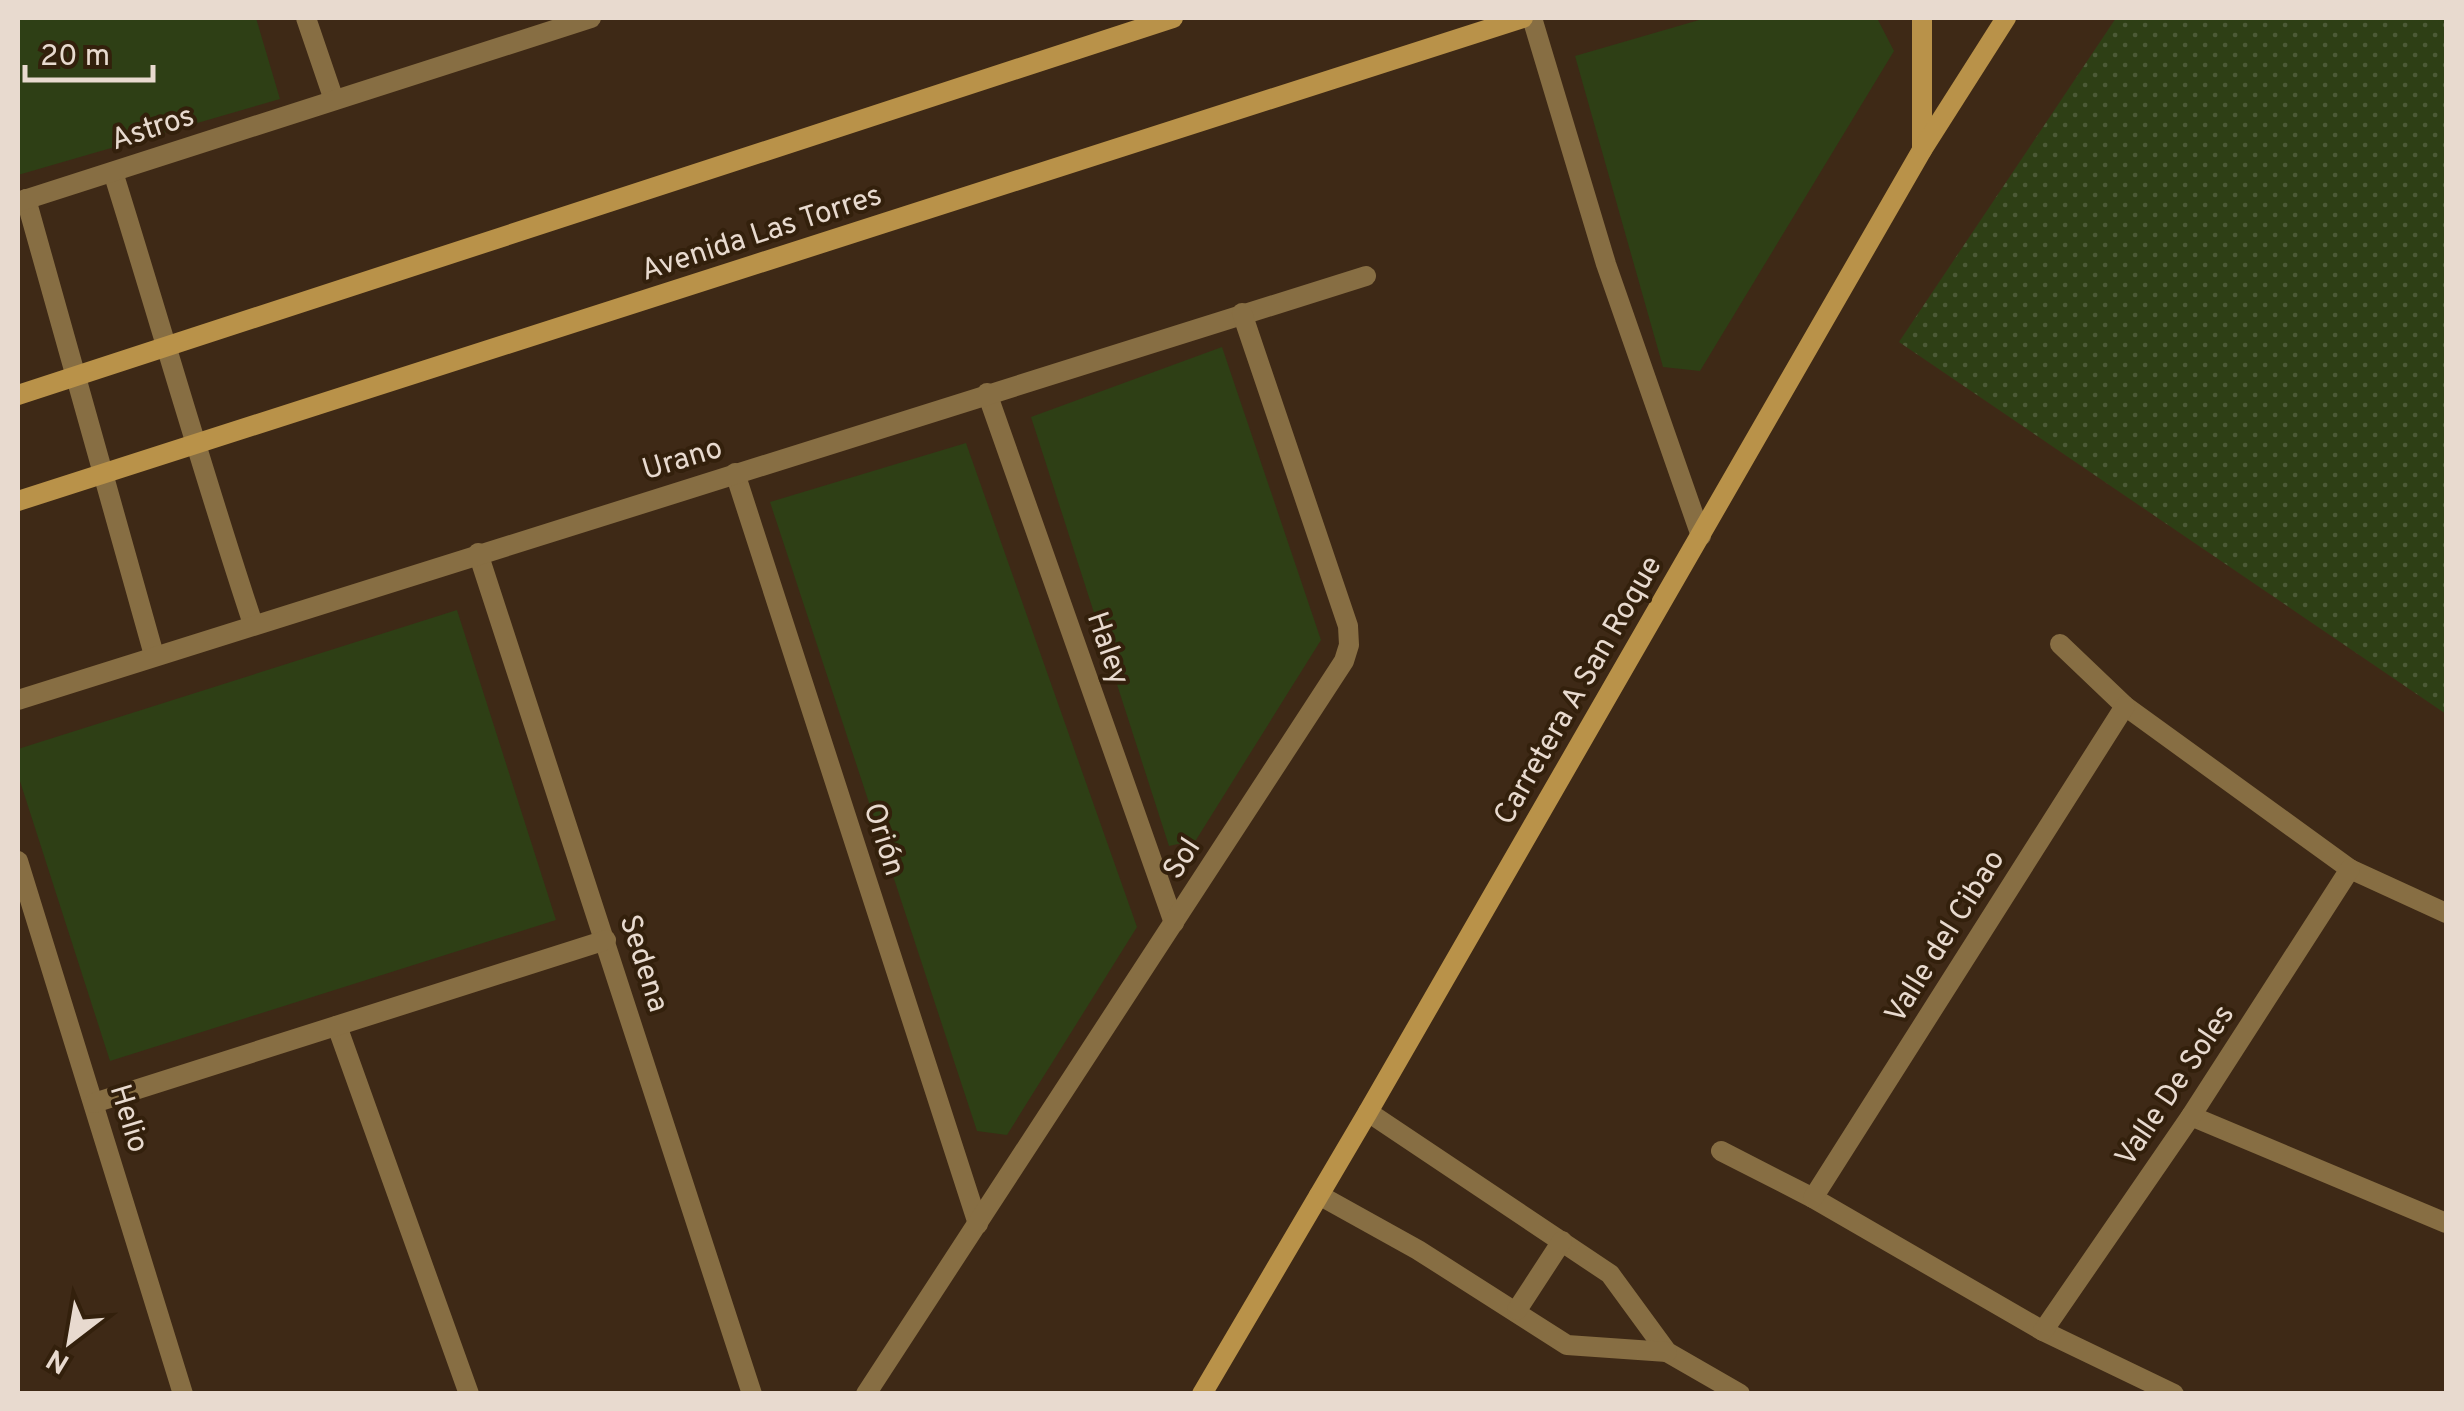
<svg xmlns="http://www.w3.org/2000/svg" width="2464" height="1411" viewBox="0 0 2464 1411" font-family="Overpass,sans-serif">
	<defs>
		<pattern id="grass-dots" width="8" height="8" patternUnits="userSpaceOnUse" patternTransform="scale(2.5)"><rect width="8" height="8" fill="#2e3f15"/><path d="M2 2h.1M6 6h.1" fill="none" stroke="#4c5a36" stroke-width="1.8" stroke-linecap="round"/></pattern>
	</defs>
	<rect width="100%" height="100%" fill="#3e2916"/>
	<polygon fill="url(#grass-dots)" points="2116,18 2446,18 2446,714 1899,342"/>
	<g fill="#2e3f15">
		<polygon points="18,18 256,18 280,99 18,175"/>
		<polygon points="1706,18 1877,18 1894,51 1700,371 1663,367 1575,56"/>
		<polygon points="1222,347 1321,640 1196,840 1169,846 1031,417"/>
		<polygon points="966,443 1137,927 1007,1135 977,1131 770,502"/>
		<polygon points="457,610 556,920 110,1061 18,775 18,749"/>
	</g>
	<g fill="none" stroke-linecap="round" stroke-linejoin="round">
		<g stroke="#876e43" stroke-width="20">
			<polyline points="306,18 334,100"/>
			<polyline points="1532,18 1606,264 1701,536"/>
			<path d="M113 172C160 322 203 474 253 624"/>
			<polyline points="26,199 154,655"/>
			<polyline points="18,202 591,18"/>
			<polyline points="987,393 1174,923"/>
			<polyline points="735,473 978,1224"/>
			<polyline points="478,553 752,1394"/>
			<polyline points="2060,644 2125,706 2350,869 2446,913"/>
			<polyline points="18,700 1366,276"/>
			<polyline points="18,861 183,1394"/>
			<polyline points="337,1026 469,1394"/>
			<polyline points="94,1103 606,940"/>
			<polyline points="1368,1112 1610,1274 1667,1352 1740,1394"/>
			<polyline points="2191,1116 2446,1223"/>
			<polyline points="1721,1151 1813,1198 2043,1331 2174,1394"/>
			<polyline points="1319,1195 1418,1250 1567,1345 1667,1352"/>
			<polyline points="1813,1198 2125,706"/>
			<polyline points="1517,1310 1562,1241"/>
			<polyline points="2043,1331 2191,1116 2350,869"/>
			<polyline points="866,1394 1344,661 1349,645 1348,626 1242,313"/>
		</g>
		<g stroke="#b99249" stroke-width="20">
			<polyline points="1922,18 1922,150"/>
			<polyline points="18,395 1173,18"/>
			<polyline points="18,501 1523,18"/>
			<polyline points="1202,1394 1368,1112 1922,150 2006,18"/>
		</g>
	</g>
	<g text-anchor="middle" stroke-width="8" stroke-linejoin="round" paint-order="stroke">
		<g font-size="30" fill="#e8dacf" stroke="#33200c">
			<text transform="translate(152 127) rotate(-18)" y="10">Astros</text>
			<text transform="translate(761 232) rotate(-18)" y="10">Avenida Las Torres</text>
			<text transform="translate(682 458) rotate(-17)" y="10">Urano</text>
			<text transform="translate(1109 648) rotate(71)" y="10">Haley</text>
			<text transform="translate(1577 690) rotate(-60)" y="10">Carretera A San Roque</text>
			<text transform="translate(885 839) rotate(72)" y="10">Orión</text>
			<text transform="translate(1181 858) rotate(-57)" y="10">Sol</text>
			<text transform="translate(1944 936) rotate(-58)" y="10">Valle del Cibao</text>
			<text transform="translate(645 963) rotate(72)" y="10">Sedena</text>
			<text transform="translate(2174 1085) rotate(-56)" y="10">Valle De Soles</text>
			<text transform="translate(130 1118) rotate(73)" y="10">Helio</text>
		</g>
	</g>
	<rect width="2464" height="1411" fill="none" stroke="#e8dacf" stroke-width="40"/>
	<g transform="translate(70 1341) rotate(211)" stroke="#33200c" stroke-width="8" paint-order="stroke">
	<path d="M0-8L18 38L0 25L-18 38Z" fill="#e8dacf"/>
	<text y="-15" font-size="28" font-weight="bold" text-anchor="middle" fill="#e8dacf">N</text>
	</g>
	<path d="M25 65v15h128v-15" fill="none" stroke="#e8dacf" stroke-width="5"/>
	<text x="40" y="65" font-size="30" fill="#e8dacf" stroke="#33200c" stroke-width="8" paint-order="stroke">20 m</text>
</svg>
